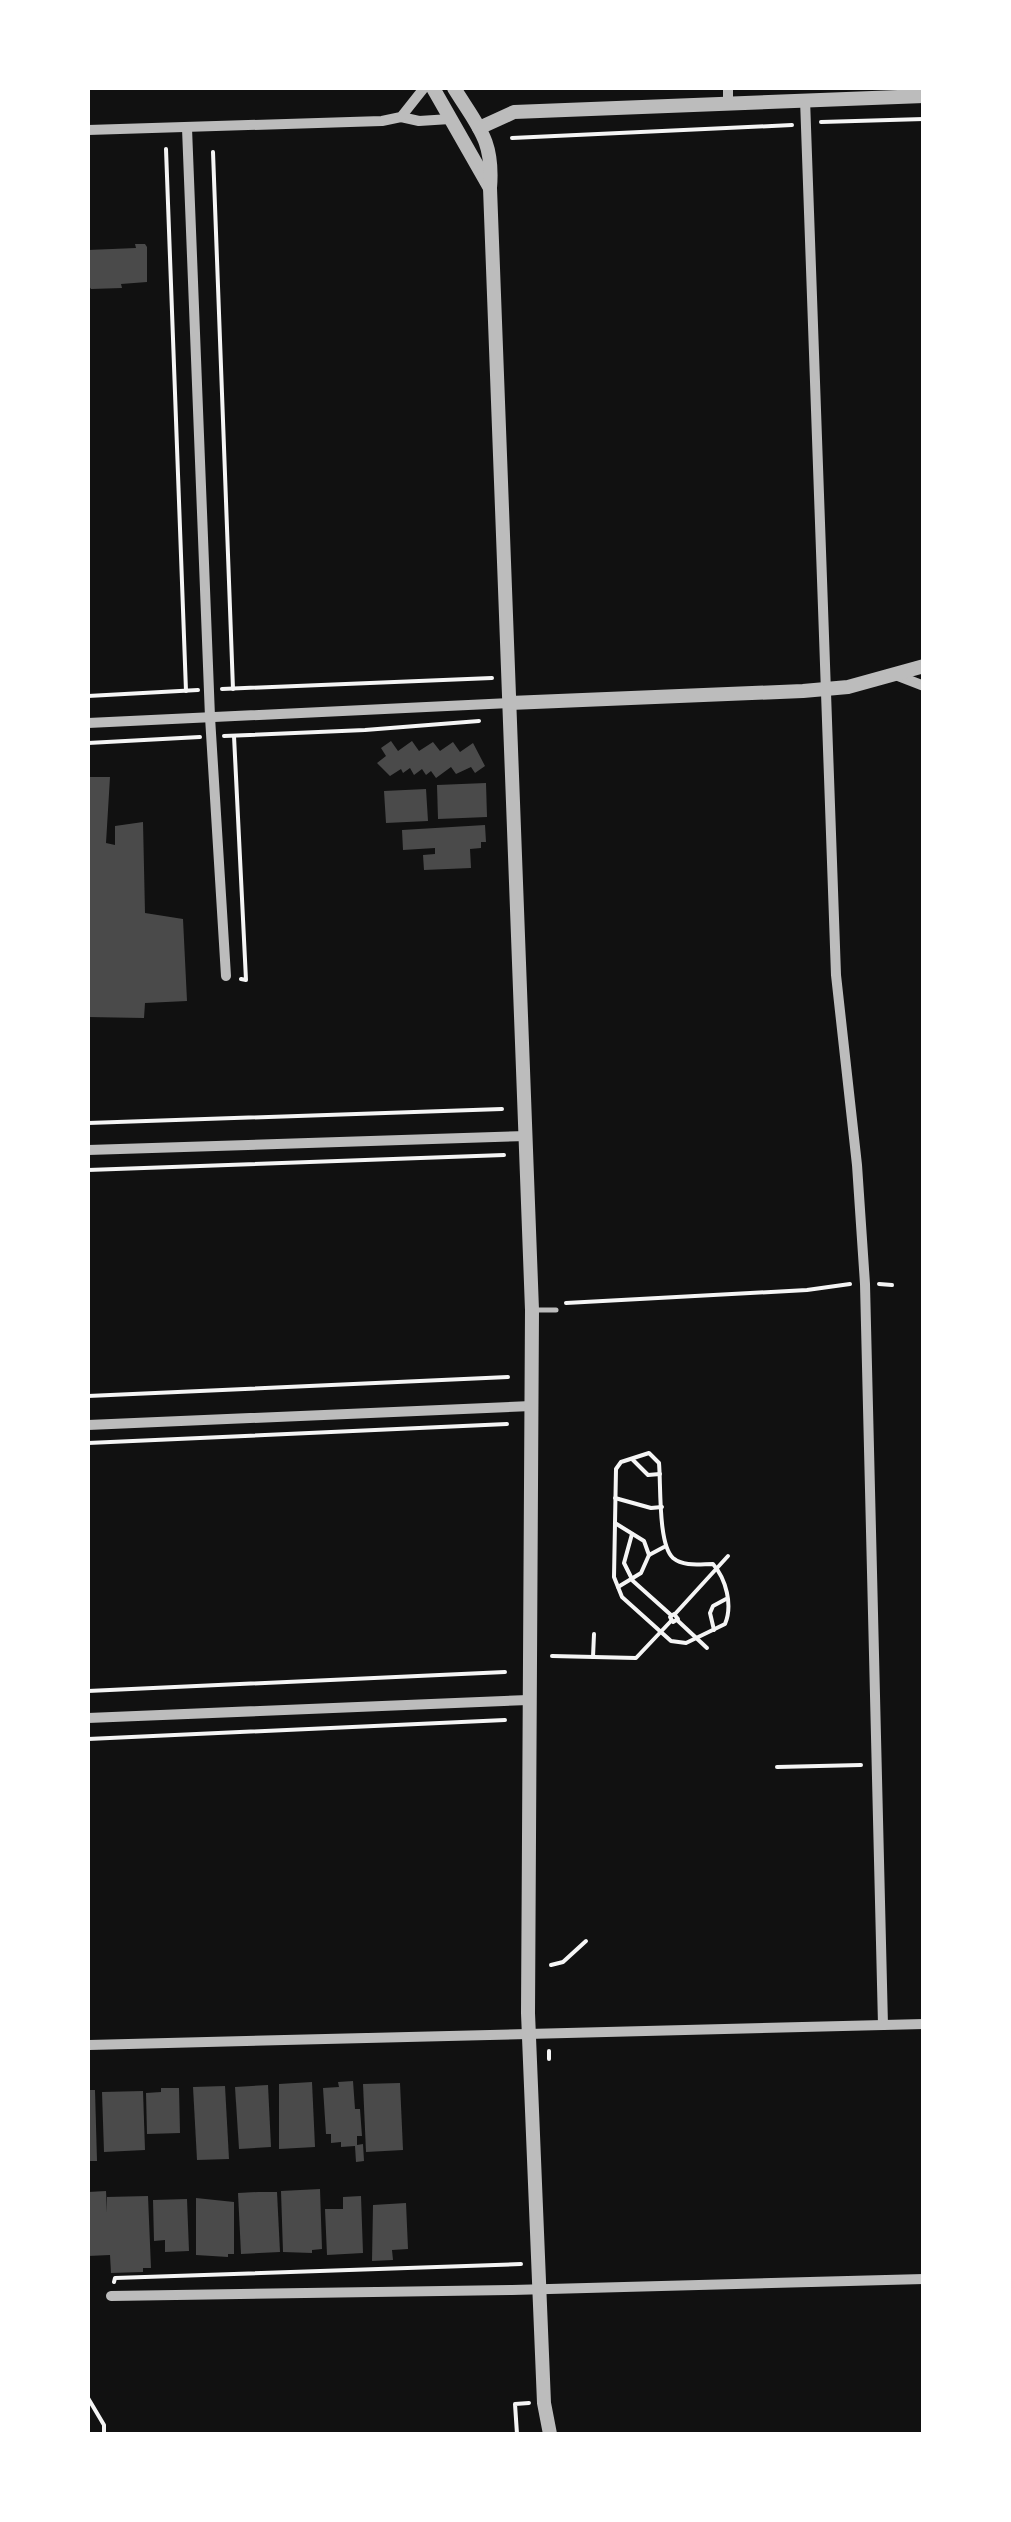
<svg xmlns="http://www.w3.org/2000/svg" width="1011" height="2522" viewBox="0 0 1011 2522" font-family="'Varela Round',sans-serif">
	<rect width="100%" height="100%" fill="#111"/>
	<g fill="#4a4a4a">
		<polygon points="135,244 145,244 147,247 147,282 121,284 122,288 91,289 88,285 88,250 136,248"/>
		<polygon points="391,741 398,751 412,741 419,751 433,742 440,751 453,742 460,752 473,743 485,766 475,773 471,767 456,774 451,767 436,778 431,771 426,775 422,769 414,775 410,768 403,773 401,769 390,776 377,763 386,756 381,748"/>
		<polygon points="88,777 110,777 106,843 115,845 115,826 143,822 145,913 183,919 187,1001 145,1003 144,1018 88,1017"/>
		<polygon points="486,783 487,817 438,819 437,785"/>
		<polygon points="426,789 428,821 386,823 384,791"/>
		<polygon points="485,825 486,842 481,842 481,848 470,849 471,868 424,870 423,855 435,854 435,848 403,850 402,830"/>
		<polygon points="353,2081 355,2109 360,2109 362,2136 357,2136 357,2145 363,2144 364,2161 356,2162 355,2146 341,2147 341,2142 331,2143 331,2134 326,2134 323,2088 339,2087 338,2082"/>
		<polygon points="312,2082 315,2147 279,2149 279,2084"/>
		<polygon points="400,2083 403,2150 366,2152 363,2084"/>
		<polygon points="268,2085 271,2147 239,2149 235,2087"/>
		<polygon points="225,2086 229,2159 197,2160 193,2087"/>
		<polygon points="161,2088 179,2088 180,2133 147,2134 146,2093 161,2092"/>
		<polygon points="88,2090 95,2090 97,2161 88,2161"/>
		<polygon points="143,2091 145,2150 104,2152 102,2092"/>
		<polygon points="320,2189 322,2249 312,2250 312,2253 283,2252 281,2191"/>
		<polygon points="106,2191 107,2213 107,2197 148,2196 151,2268 143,2268 143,2272 111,2273 110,2255 88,2256 88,2192"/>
		<polygon points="258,2192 277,2192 280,2252 241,2254 238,2193"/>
		<polygon points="361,2196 363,2253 327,2255 325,2209 343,2209 343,2197"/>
		<polygon points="196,2198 234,2202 234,2254 228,2254 228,2257 196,2255"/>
		<polygon points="187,2199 189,2251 165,2252 165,2240 154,2241 153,2200"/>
		<polygon points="406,2203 408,2249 392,2250 393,2260 372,2261 373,2205"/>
	</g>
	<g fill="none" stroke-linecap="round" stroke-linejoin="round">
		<g stroke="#f5f5f5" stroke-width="4">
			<polyline points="821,122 924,119"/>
			<polyline points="512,138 792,125"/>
			<polyline points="166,149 186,691"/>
			<polyline points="213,152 233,689"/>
			<polyline points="222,689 492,678"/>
			<polyline points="88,696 198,690"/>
			<polyline points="224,736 365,730 479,721"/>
			<polyline points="234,736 246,980 241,979"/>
			<polyline points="88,743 200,737"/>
			<polyline points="88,1123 502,1109"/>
			<polyline points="88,1170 504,1155"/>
			<polyline points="879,1284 892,1285"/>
			<polyline points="566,1303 807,1290 850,1284"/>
			<polyline points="88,1396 508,1377"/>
			<polyline points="88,1443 507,1424"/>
			<path d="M649 1453 659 1463C661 1485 658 1545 673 1558 684 1567 700 1564 713 1564 726 1579 733 1605 725 1624L686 1643 671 1641 622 1597 614 1577 616 1469 621 1462Z"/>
			<polyline points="632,1459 648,1475 660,1474"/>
			<polyline points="615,1498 651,1508 662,1507"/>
			<polyline points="615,1523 644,1541 649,1555"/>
			<polyline points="632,1534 624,1563 633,1581 671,1615"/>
			<polyline points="618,1587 641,1573 649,1555 664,1547"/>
			<polygon points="674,1614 678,1619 673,1622 670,1617"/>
			<polyline points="675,1614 728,1556"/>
			<polyline points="677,1620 707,1648"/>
			<polyline points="714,1630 710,1613 713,1606 726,1599"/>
			<polyline points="552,1656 636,1658 671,1621"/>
			<polyline points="593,1657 594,1634"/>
			<polyline points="88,1691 505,1672"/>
			<polyline points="88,1739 505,1720"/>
			<polyline points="777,1767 861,1765"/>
			<polyline points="551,1965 563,1962 586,1941"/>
			<polyline points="549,2059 549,2051"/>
			<polyline points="114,2282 115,2278 521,2264"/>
			<polyline points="88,2398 104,2425 104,2434"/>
			<polyline points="517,2434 515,2404 529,2403"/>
		</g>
		<polyline stroke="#bcbcbc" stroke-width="5" points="534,1310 556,1310"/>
		<g stroke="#bcbcbc" stroke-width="10">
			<polyline points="728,88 728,101"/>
			<polyline points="805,99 836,975 857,1165 865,1284 883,2025"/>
			<polyline points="401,117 419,121 450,119"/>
			<polyline points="187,128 210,717 226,976"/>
			<polyline points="88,130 382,121 401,117 424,88"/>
			<polyline points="893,674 924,686"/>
			<polyline points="88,723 510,703"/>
			<polyline points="88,1150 527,1136"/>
			<polyline points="88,1425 531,1406"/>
			<polyline points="88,1718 528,1700"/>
			<polyline points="89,2045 924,2024"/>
			<polyline points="111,2296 512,2290 924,2279"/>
		</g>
		<g stroke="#bcbcbc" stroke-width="14">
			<polyline points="433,88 490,188"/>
			<path d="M454 88C478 127 494 140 490 188L532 1310 528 2013 544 2403 550 2434"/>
			<polyline points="479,128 514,112 924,96"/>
			<polyline points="510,703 803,691 848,687 924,666"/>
		</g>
	</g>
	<rect width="1011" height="2522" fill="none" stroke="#ffffff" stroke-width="180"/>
</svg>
